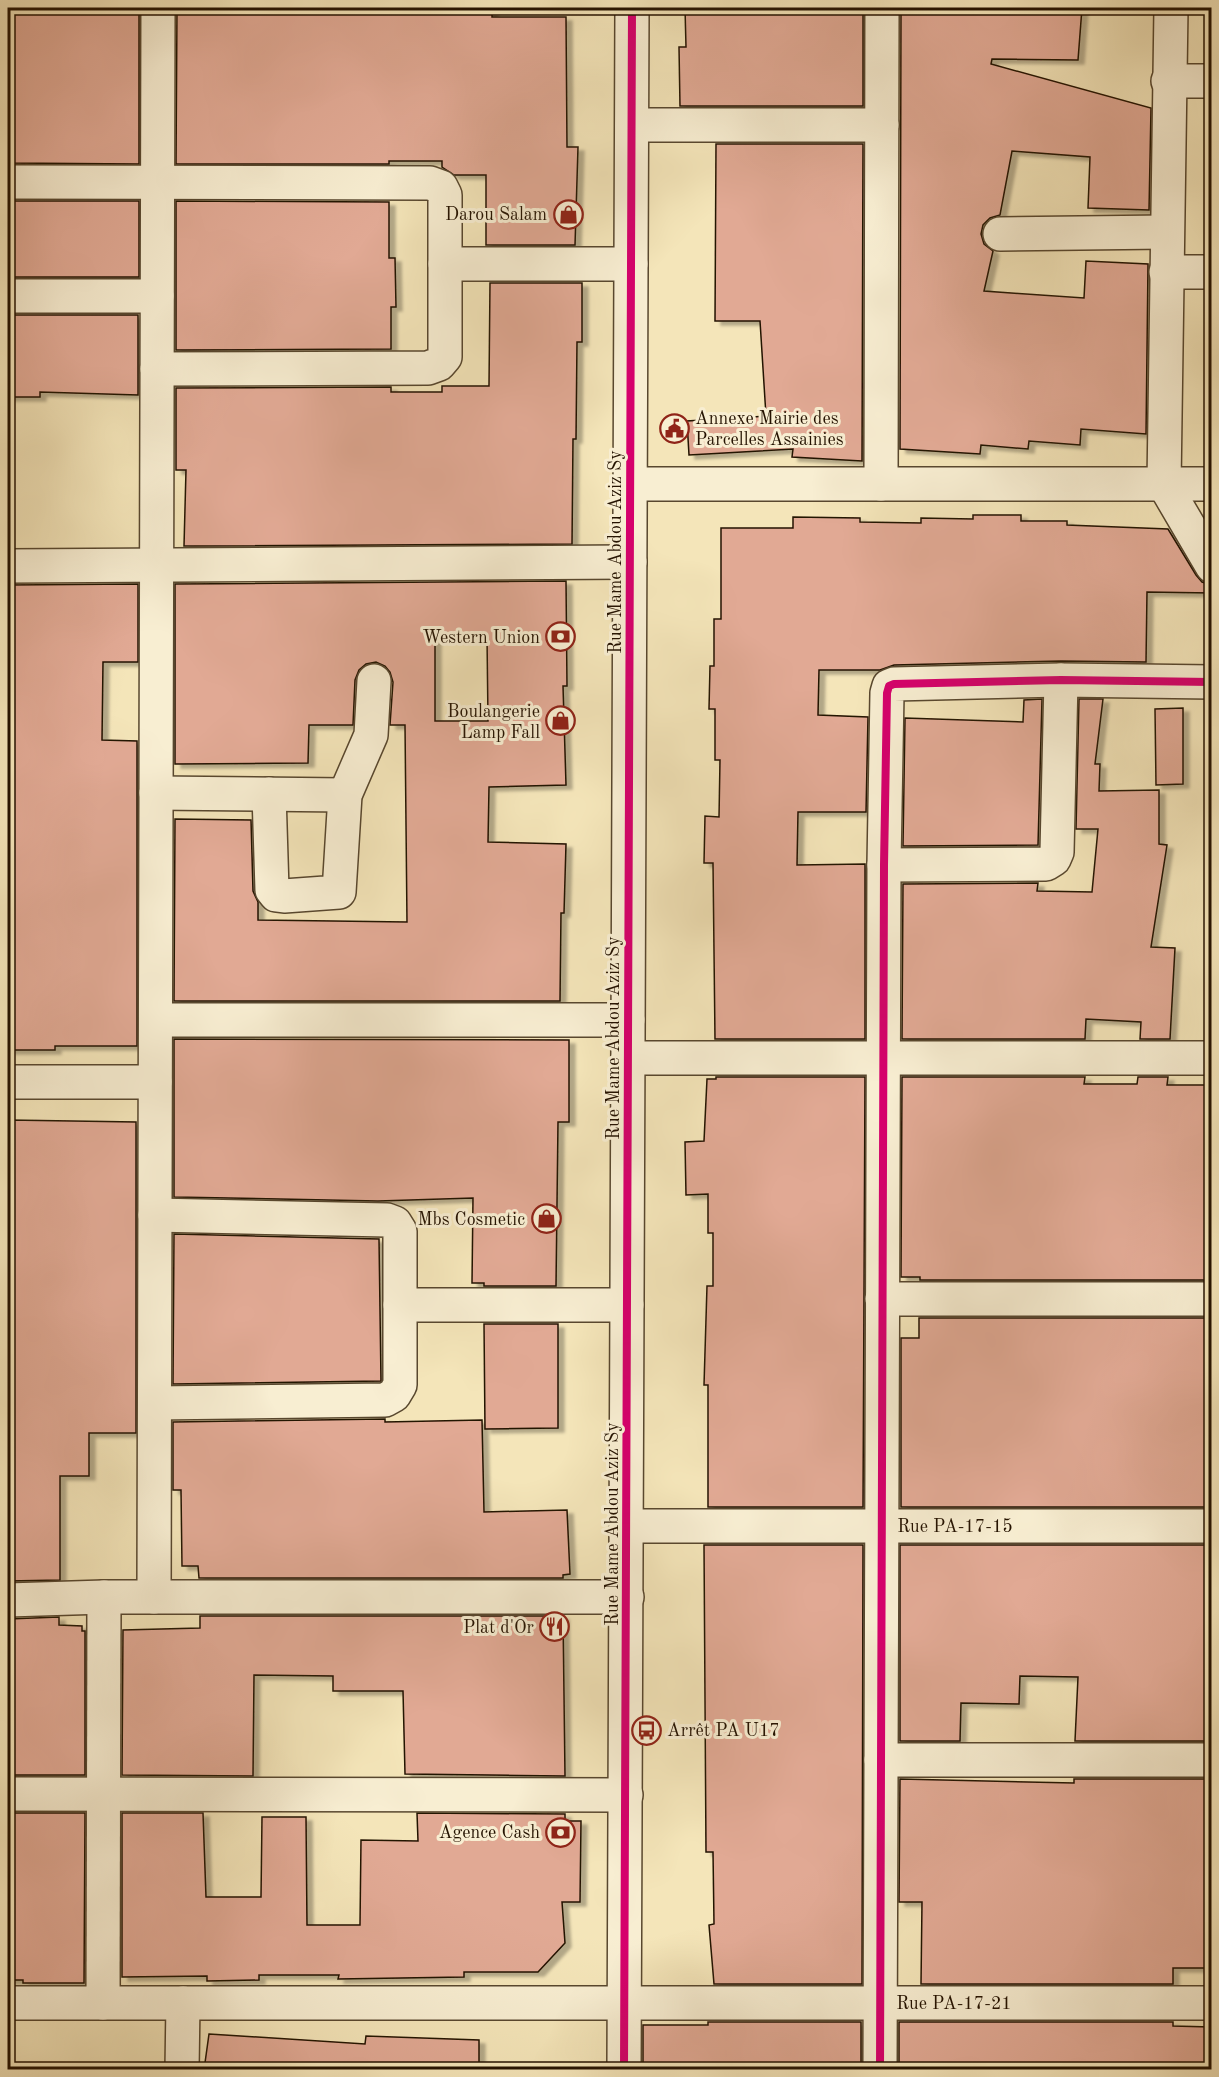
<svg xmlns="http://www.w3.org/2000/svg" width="1219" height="2077" viewBox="0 0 1219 2077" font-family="'Old Standard TT',serif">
	<defs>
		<filter id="shadow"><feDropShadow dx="6" dy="4" stdDeviation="1.5" flood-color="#0004"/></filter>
	</defs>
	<rect width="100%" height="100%" fill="#f4e5b9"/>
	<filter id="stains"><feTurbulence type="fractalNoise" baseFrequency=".00333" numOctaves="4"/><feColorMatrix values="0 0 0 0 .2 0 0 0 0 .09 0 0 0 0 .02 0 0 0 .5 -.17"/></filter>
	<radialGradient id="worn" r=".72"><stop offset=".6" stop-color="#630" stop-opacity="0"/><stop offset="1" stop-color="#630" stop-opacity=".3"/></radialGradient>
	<g fill="#e1a994" stroke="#241200" stroke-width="1.5" fill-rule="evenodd" filter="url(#shadow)">
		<polygon points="8,8 139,8 139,164 8,163"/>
		<polygon points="177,8 234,10 492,8 492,17 566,17 567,147 578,147 575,245 486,245 486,175 454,175 442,167 442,161 389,161 389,164 176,164"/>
		<polygon points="685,8 863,8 863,106 680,106 679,47 686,47"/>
		<polygon points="901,8 1082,8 1078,60 992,59 991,64 1151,108 1149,210 1088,208 1090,157 1012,151 1000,215 990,218 983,225 981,234 984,244 993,251 984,291 1084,298 1086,261 1148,264 1146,434 1081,429 1080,445 1029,441 1028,449 981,445 980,454 900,449"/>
		<polygon points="716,144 863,144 862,461 792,457 793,449 689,455 687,421 766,416 760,321 715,321"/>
		<rect x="8" y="201" width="131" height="76"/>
		<polygon points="176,201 389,202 389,258 395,258 396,307 391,307 391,349 176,350"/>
		<polygon points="490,283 582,283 582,342 577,342 576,439 573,439 572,544 184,546 186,470 176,470 176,388 391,387 391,392 442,392 442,386 489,386"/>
		<polygon points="8,315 138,315 138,395 40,392 40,397 8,397"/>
		<polygon points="973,515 1021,515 1021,521 1067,521 1067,525 1168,529 1196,575 1202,582 1212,585 1212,593 1147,592 1146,662 1061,661 894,665 880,670 819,670 818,715 868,717 866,812 798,812 797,865 865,864 865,1039 715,1039 713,863 704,863 705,816 719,817 720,760 715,760 715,709 709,709 710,666 714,666 714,619 721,619 721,528 793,528 793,517 860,518 860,522 921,523 921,518 973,519"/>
		<path d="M566 581 567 686H563L566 785 489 787 488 842 566 844 564 913H561L560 1001H174L175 819 251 820 253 891 258 902V920L407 922 405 725H390L393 682 390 672 385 666 376 662 366 664 359 670 355 680 353 725H309L308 763 175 764V584ZM487 637 488 721H435V638Z"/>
		<polygon points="138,584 138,662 103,662 102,740 137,741 137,1046 55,1046 55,1050 8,1050 8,585"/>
		<polygon points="1042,699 1038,845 903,846 905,718 1023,722 1024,700"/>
		<polygon points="1079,699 1103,699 1095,764 1100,764 1099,791 1159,790 1159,844 1167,845 1151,947 1175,948 1170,1039 1140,1039 1141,1022 1086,1019 1085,1039 902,1039 903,884 1038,883 1037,891 1092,892 1098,829 1076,829"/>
		<polygon points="1183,708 1183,784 1156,785 1155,709"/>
		<polygon points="174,1039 569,1040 569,1122 558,1122 556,1286 484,1286 484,1283 472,1283 473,1198 378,1201 174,1197"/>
		<polygon points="716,1077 865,1077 863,1507 708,1507 708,1385 704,1385 707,1286 713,1286 713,1233 708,1233 708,1194 686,1195 685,1142 704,1141 707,1079 716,1079"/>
		<polygon points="902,1077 1085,1077 1084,1084 1137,1084 1138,1077 1168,1077 1167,1085 1212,1085 1212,1280 920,1280 920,1277 901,1277"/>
		<polygon points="8,1120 136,1122 136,1433 89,1433 89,1476 60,1476 60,1580 8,1581"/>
		<polygon points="174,1234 379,1239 381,1381 173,1384"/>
		<polygon points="919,1318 1212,1318 1212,1507 901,1507 901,1338 919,1338"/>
		<polygon points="484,1324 558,1324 558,1428 485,1429"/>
		<polygon points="385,1419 385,1422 482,1420 484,1512 567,1510 570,1574 563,1575 563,1578 199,1578 198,1566 182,1566 181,1490 173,1490 173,1422"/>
		<polygon points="704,1545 863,1545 862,1984 714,1984 709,1925 714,1924 713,1852 706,1852"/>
		<polygon points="900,1545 1212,1545 1211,1741 1075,1741 1078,1677 1020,1676 1019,1704 961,1703 960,1741 900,1741"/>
		<polygon points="200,1616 563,1616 565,1776 405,1774 403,1691 333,1691 333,1676 254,1675 253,1776 122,1775 123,1630 200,1628"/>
		<polygon points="59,1617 59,1625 82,1626 82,1631 85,1631 85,1775 8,1775 8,1619"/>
		<polygon points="900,1779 1074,1783 1074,1779 1210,1779 1212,1968 1173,1968 1173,1984 921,1984 922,1902 899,1902"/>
		<polygon points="8,1813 85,1813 84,1983 23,1983 23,1980 8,1980"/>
		<polygon points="122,1813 203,1813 206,1897 261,1897 262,1817 306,1817 307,1925 360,1925 361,1840 418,1841 417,1813 565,1814 565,1821 581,1821 580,1902 562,1902 565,1943 538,1972 464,1972 464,1977 338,1979 339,1975 259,1975 259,1980 207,1981 207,1976 122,1977"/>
		<polygon points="708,2022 861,2022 861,2070 643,2070 643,2025 708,2025"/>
		<polygon points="899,2022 1173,2022 1173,2026 1211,2027 1211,2070 899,2070"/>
		<polygon points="209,2034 365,2044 366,2036 479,2040 479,2070 204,2070"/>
	</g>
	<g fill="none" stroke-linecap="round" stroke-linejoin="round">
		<defs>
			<g id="minor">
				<polyline points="1171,8 1164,484 1212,566"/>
				<polyline points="1168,81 1212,81"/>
				<polyline points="632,125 882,125"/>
				<polyline points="8,182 430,183 441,187 445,195 445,357 439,364 428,368 157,369"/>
				<polyline points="1000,234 1166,232"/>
				<polyline points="445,264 631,264"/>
				<polyline points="1166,272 1212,272"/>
				<polyline points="8,296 157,296"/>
				<polyline points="630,484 1212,484"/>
				<polyline points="881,484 882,8"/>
				<polyline points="8,566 630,562"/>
				<polyline points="156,793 345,795"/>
				<polyline points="269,794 272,890 276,895 284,896 339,892 345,795 371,735 374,681"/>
				<polyline points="884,865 1046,864 1054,859 1057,852 1061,680"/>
				<polyline points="156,1020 628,1020"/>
				<polyline points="628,1058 1212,1058"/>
				<polyline points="8,1082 155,1082"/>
				<polyline points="882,1299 1212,1299"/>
				<polyline points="400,1305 627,1305"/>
				<polyline points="155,1403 385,1400 394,1395 400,1385 400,1231 395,1223 387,1220 155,1215"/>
				<polyline points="627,1526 1212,1526"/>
				<polyline points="154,1597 158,8"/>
				<polyline points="8,1600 104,1597 627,1597"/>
				<polyline points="881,1760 1212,1760"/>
				<polyline points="8,1794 626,1795"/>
				<polyline points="8,2003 1212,2003"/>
				<polyline points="103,2003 104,1597"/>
				<polyline points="182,2070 183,2003"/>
				<polyline points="624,2070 632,8"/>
				<polyline points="880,2070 884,865 887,693 889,686 894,684 1061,680 1212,682"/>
			</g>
		</defs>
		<use href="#minor" stroke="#58472e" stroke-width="36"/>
		<use href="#minor" stroke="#f8eed2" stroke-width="33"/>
		<defs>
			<g id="cycleway">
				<polyline points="624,2070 632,8"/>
				<polyline points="880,2070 884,865 887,693 889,686 894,684 1061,680 1212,682"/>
			</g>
		</defs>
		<use href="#cycleway" stroke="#f8eed2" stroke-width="11"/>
		<use href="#cycleway" stroke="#d6006c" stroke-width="8"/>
	</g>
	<defs>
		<symbol id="shop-ring" viewBox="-11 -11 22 22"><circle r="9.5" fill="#f8eed2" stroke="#8f2418" stroke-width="1.5"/><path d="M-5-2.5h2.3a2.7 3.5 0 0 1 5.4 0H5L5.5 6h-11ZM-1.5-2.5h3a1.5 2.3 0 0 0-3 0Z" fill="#8f2418"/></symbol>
		<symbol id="civic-ring" viewBox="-11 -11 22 22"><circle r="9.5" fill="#f8eed2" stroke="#8f2418" stroke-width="1.5"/><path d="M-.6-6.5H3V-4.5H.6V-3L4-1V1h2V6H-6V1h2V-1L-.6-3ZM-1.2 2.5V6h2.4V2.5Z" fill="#8f2418"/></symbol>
		<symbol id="bank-ring" viewBox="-11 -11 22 22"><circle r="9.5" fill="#f8eed2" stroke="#8f2418" stroke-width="1.5"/><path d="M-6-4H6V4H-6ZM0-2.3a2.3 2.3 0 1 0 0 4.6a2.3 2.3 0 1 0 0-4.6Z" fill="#8f2418"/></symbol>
		<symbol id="restaurant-ring" viewBox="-11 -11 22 22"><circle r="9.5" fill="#f8eed2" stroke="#8f2418" stroke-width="1.5"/><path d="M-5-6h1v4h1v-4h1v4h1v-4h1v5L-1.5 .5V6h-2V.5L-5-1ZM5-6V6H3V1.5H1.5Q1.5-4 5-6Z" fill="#8f2418"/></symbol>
		<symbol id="bus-ring" viewBox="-11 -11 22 22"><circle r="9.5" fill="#f8eed2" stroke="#8f2418" stroke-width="1.5"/><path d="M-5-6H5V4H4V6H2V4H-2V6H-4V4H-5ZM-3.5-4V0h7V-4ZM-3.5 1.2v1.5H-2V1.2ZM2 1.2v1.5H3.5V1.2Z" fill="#8f2418"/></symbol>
	</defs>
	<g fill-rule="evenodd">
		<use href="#shop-ring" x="552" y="198" width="33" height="33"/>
		<use href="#civic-ring" x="658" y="412" width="33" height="33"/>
		<use href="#bank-ring" x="544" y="620" width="33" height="33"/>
		<use href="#shop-ring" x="544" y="704" width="33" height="33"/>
		<use href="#shop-ring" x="530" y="1202" width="33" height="33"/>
		<use href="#restaurant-ring" x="538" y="1610" width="33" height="33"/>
		<use href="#bus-ring" x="630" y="1714" width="33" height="33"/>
		<use href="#bank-ring" x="544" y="1816" width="33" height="33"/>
	</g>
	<g text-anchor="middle" stroke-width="6" stroke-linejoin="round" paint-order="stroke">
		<g font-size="18" fill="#241200" stroke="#f8eed2" text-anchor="end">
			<text x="547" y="220">Darou Salam</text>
			<text x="695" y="424" text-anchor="start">Annexe Mairie des<tspan x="695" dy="21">Parcelles Assainies</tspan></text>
			<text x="540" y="643">Western Union</text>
			<text x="540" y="717">Boulangerie<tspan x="540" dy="21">Lamp Fall</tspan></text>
			<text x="525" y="1225">Mbs Cosmetic</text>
			<text x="534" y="1633">Plat d'Or</text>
			<text x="667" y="1736" text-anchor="start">Arrêt PA U17</text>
			<text x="540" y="1838">Agence Cash</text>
		</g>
		<g font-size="18" fill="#241200" stroke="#f8eed2">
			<text transform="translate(615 552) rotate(-90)" y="6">Rue Mame Abdou Aziz Sy</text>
			<text transform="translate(613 1038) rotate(-90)" y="6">Rue Mame Abdou Aziz Sy</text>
			<text transform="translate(612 1524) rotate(-90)" y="6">Rue Mame Abdou Aziz Sy</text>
			<text x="955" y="1532">Rue PA-17-15</text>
			<text x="954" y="2009">Rue PA-17-21</text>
		</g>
	</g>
	<rect width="1219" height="2077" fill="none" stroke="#f4e5b9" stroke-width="30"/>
	<rect x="9" y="9" width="1201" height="2059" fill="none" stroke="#241200" stroke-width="3"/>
	<rect x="15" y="15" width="1189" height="2047" fill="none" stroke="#241200" stroke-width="1.5"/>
	<rect width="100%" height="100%" filter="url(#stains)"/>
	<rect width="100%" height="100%" fill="url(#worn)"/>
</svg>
